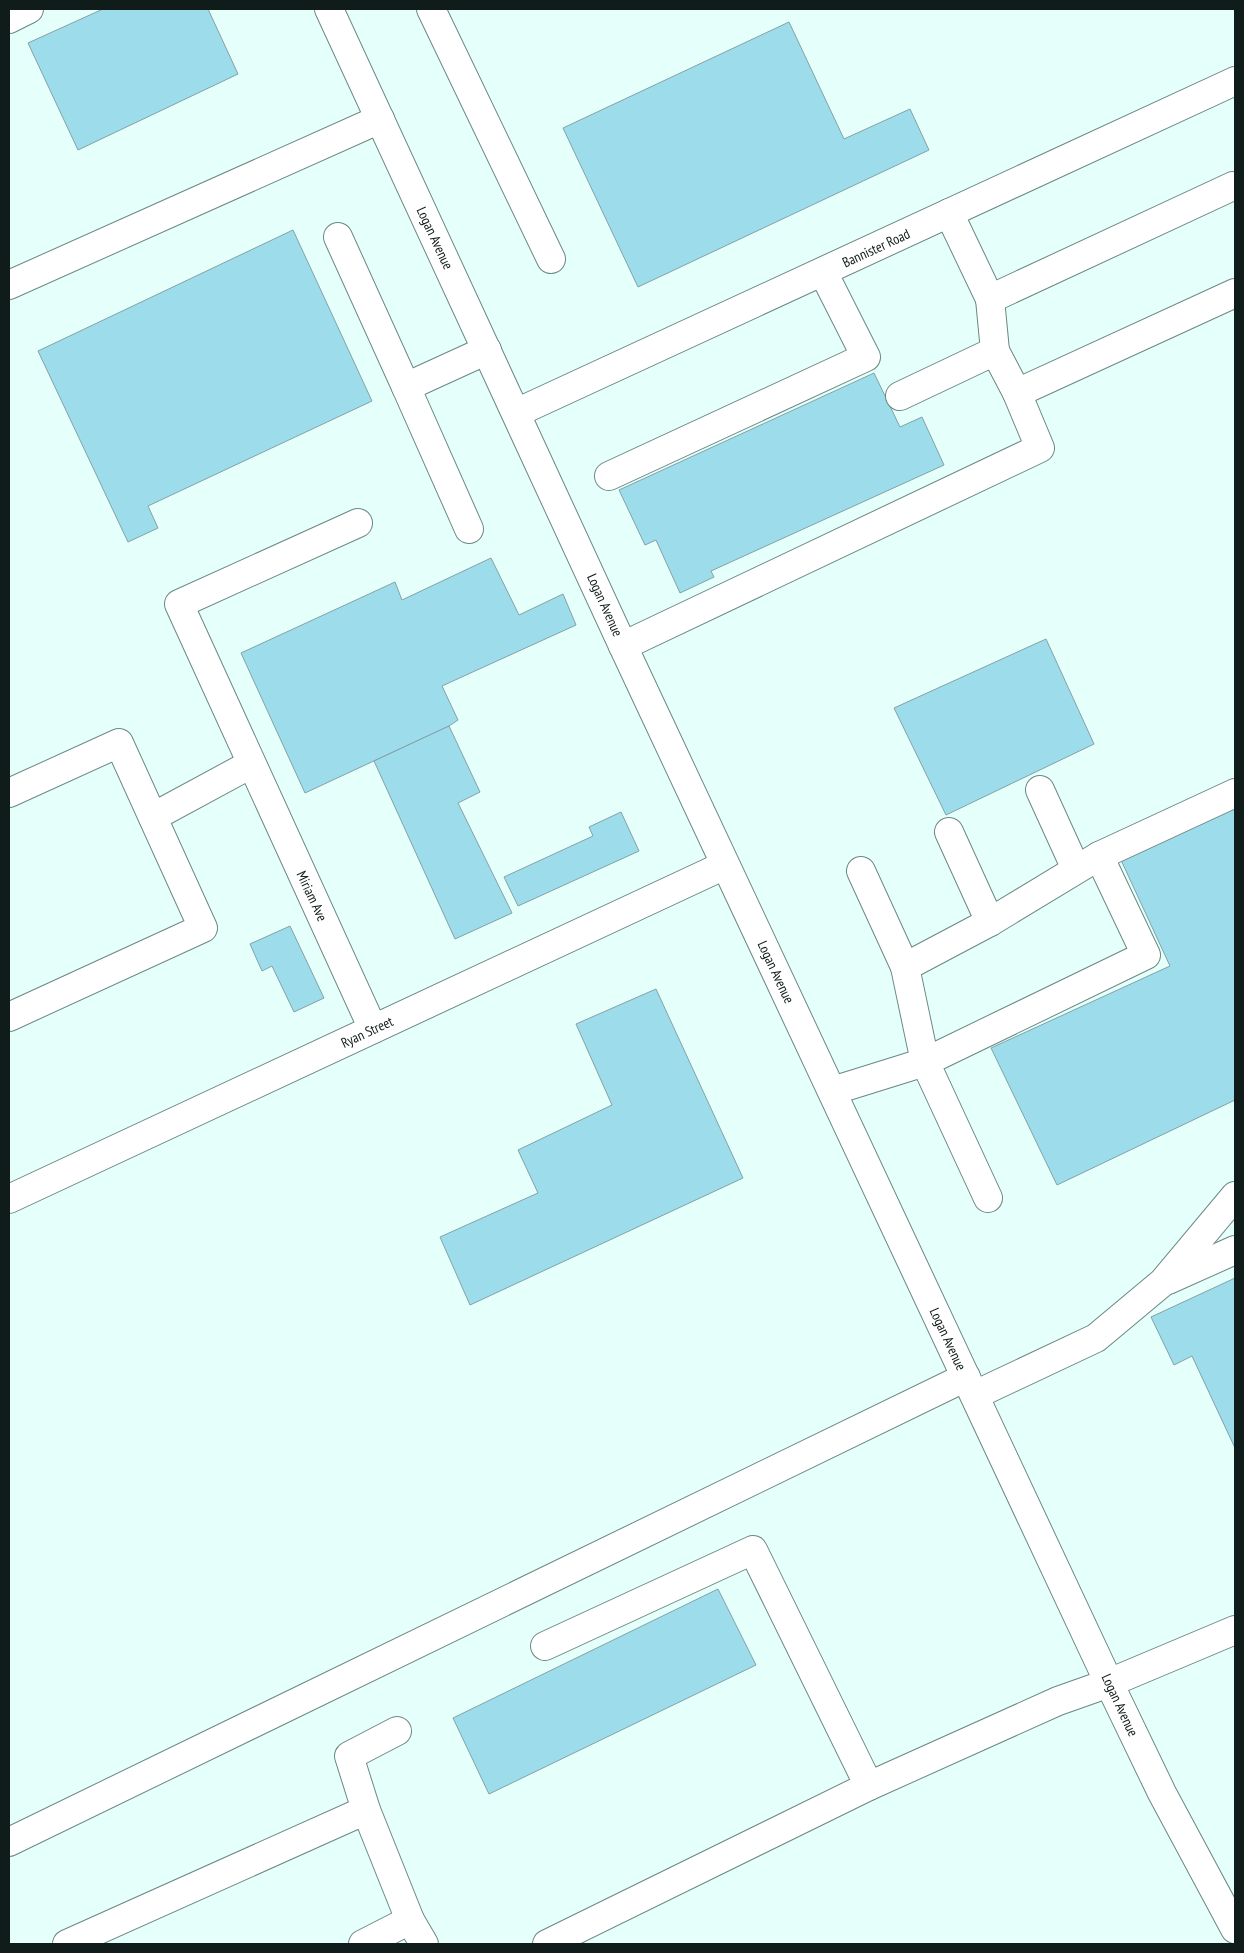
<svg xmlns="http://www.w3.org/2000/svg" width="1244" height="1953" viewBox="0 0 1244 1953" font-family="'PT Sans Narrow',sans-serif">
	<rect width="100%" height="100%" fill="#e5fffb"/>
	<g fill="#9dddeb" stroke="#83a1a7">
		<polygon points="103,9 208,9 238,74 78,150 28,43"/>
		<polygon points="789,22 844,139 910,109 929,150 638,287 563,128"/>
		<polygon points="293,230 372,401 148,506 158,528 128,542 38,351"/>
		<polygon points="874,373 900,427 922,417 944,465 711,571 714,577 680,593 656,540 645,545 619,490"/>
		<polygon points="491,558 519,615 563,594 576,625 442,686 458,720 449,726 305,793 241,653 395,582 402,600"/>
		<polygon points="1046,639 1094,744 946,815 894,708"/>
		<polygon points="449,726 480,792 458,803 512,913 455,939 374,761"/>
		<polygon points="1235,807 1235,1100 1057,1185 991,1048 1170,966 1121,860"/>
		<polygon points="621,812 639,851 518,906 504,877 593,836 589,827"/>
		<polygon points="290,926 324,998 294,1012 272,966 262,971 250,944"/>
		<polygon points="656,989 743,1178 470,1305 440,1237 538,1193 518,1150 612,1105 576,1024"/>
		<polygon points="1235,1278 1235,1448 1192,1356 1174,1365 1151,1317"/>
		<polygon points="718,1589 756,1665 489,1794 453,1718"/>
	</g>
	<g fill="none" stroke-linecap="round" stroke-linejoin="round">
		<defs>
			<g id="minor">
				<polyline points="329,9 623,646 1109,1683 1162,1793 1235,1929"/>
				<polyline points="431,9 551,259"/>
				<polyline points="9,19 29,9"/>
				<polyline points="949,213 990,299 1233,186"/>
				<polyline points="338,237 406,387 487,350"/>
				<polyline points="9,285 380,119"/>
				<polyline points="406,387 469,529"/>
				<polyline points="1017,393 1235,293"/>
				<polyline points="900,396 995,351 990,299"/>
				<polyline points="516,413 1235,81"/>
				<polyline points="609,476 866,357 823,272"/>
				<polyline points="358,523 179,604 373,1029"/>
				<polyline points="623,646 1040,448 1017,393 995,351"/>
				<polyline points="1040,790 1076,869"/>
				<polyline points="9,793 119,743 203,928 9,1017"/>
				<polyline points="153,817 251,764"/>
				<polyline points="949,832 990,922"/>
				<polyline points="861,871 905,967"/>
				<polyline points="832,1091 925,1062 905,967 990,922 1099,856 1235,793"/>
				<polyline points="988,1198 925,1062 1146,955 1099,856"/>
				<polyline points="9,1199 725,865"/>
				<polyline points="1168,1280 1235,1250"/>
				<polyline points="975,1395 1096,1338 1163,1282 1235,1196"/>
				<polyline points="545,1646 753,1550 869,1786"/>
				<polyline points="366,1810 410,1920"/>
				<polyline points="9,1842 966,1377"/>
				<polyline points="67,1944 366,1810 349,1756 397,1731"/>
				<polyline points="363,1944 410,1920 424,1944"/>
				<polyline points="547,1944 869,1786 1058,1701 1109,1683 1235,1630"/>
			</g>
		</defs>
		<use href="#minor" stroke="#6b8884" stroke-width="30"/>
		<use href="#minor" stroke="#fff" stroke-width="28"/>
	</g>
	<g text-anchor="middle" stroke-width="5" stroke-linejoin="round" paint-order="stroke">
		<g font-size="14" fill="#101c1a" stroke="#fff">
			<text transform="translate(435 238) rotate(65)" y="5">Logan Avenue</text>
			<text transform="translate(876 248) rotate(-25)" y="5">Bannister Road</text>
			<text transform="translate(605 605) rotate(66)" y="5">Logan Avenue</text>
			<text transform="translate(312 896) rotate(65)" y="5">Miriam Ave</text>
			<text transform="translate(776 972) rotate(65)" y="5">Logan Avenue</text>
			<text transform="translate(367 1032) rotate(-25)" y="5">Ryan Street</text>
			<text transform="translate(948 1339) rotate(65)" y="5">Logan Avenue</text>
			<text transform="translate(1120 1705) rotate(65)" y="5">Logan Avenue</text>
		</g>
	</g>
	<rect width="1244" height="1953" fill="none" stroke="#101c1a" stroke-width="20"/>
</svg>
